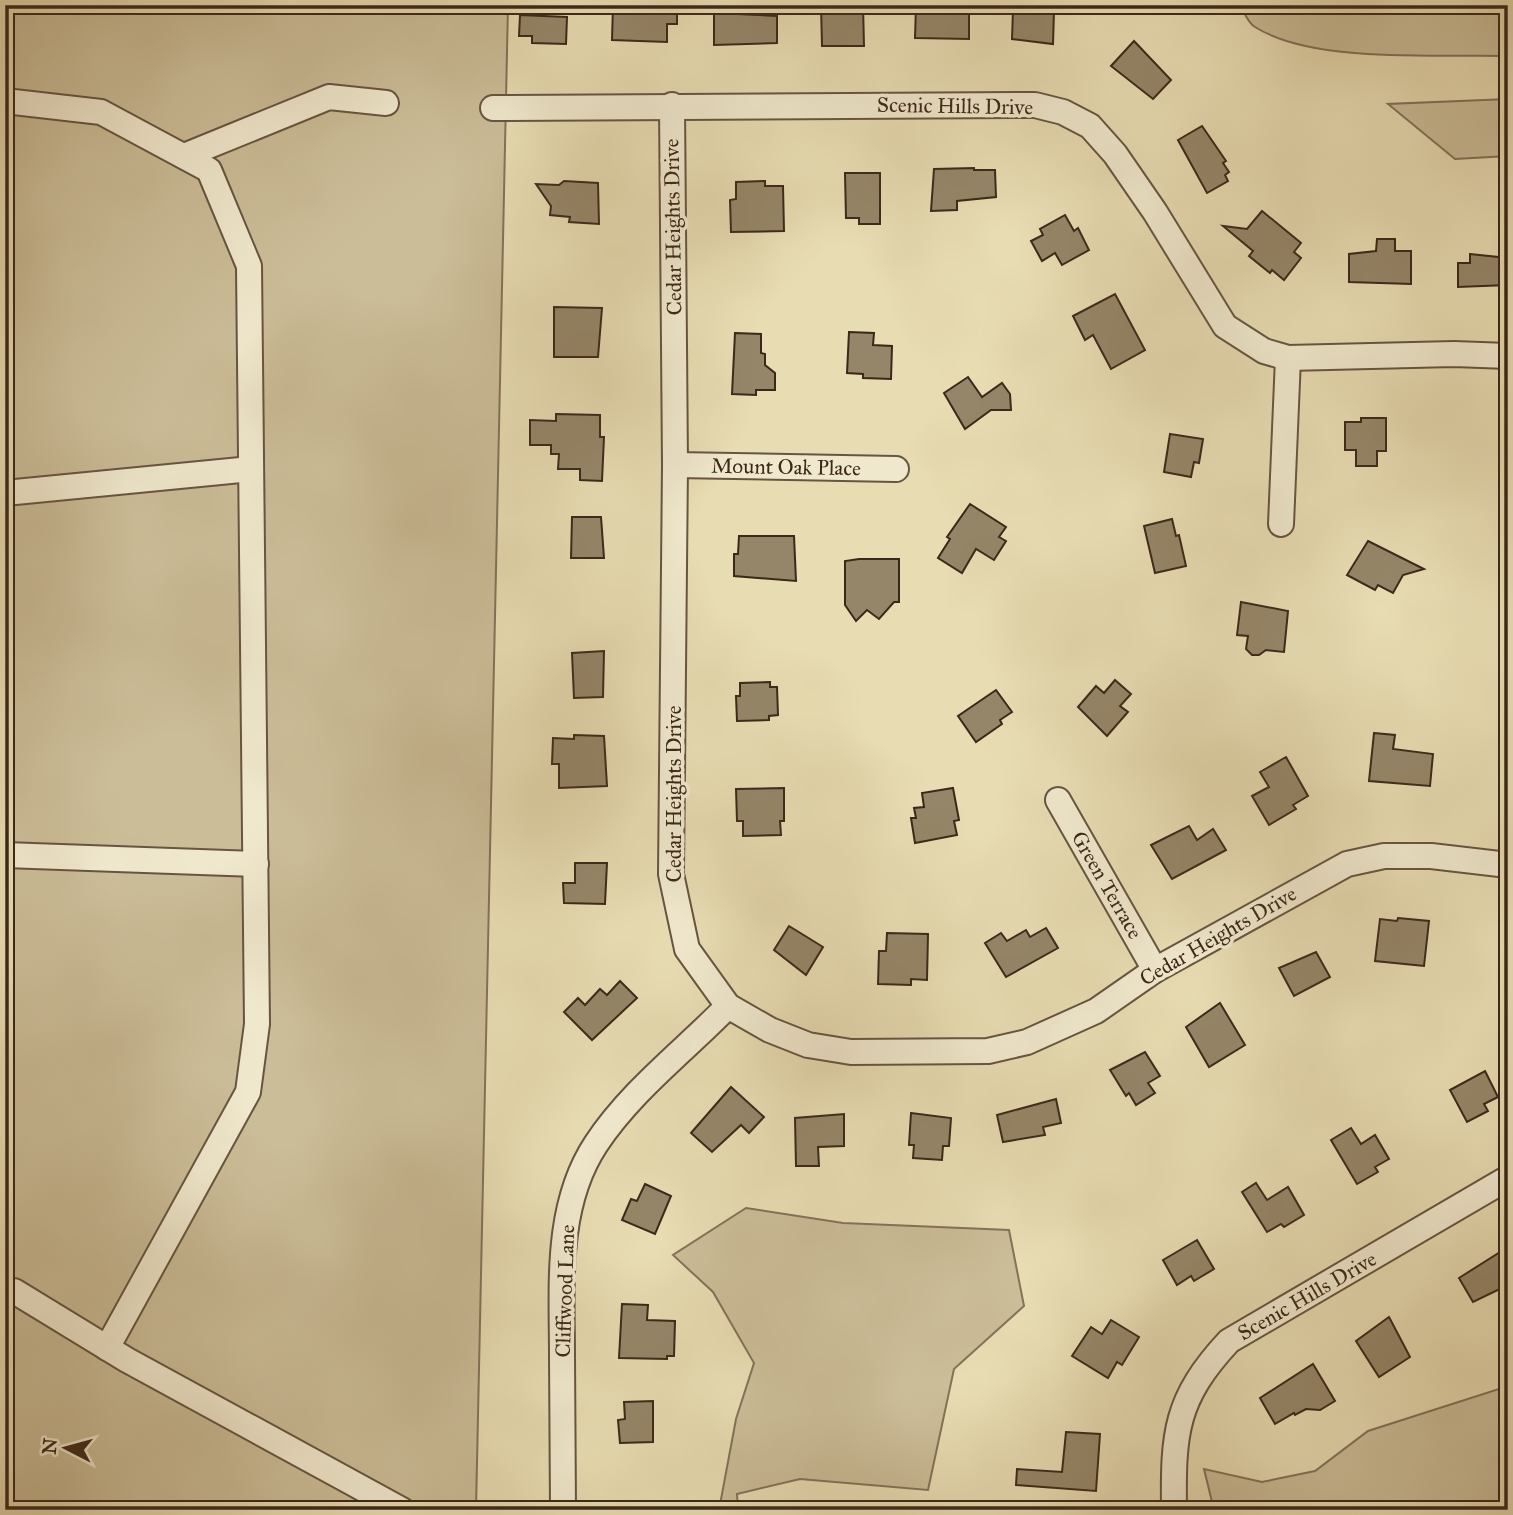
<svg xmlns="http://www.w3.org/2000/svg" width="1513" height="1515" viewBox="0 0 1513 1515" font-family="'IM FELL Great Primer',serif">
	<rect width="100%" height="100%" fill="#e8dcb2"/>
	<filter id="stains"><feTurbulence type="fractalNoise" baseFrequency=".00286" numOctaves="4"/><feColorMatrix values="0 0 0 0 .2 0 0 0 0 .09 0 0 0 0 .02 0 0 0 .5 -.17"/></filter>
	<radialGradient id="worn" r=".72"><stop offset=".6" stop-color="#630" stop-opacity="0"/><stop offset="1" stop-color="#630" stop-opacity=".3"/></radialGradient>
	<g fill="#cbbd98" stroke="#847259" stroke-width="2">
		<polygon points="5,5 508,5 476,1510 17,1510 5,1505"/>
		<path d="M1240 5H1508V56C1437 54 1314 64 1255 27 1248 23 1244 12 1240 5Z"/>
		<polygon points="1508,99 1508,156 1455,159 1388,104"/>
		<polygon points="746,1208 843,1223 1009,1230 1024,1306 954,1369 928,1490 800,1479 737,1494 738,1510 719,1510 736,1419 754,1363 713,1292 673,1255"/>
		<polygon points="1508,1386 1508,1510 1214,1510 1204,1469 1262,1482 1315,1471 1368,1431"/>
	</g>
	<g fill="#958669" stroke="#3c281a" stroke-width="2">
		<polygon points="613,5 672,5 677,7 677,24 667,24 667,42 612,40"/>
		<polygon points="714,5 737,5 737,14 777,16 777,43 714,45"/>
		<polygon points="821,5 863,5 864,46 822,46"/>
		<polygon points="916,5 969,5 969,39 915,38"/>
		<polygon points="1029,5 1046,5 1046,11 1054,11 1053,44 1012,39 1013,10 1029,10"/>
		<polygon points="520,15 567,17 566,44 532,43 532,36 519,36"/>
		<polygon points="1134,41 1171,80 1153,99 1111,66"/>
		<polygon points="1202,126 1226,161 1223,163 1229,172 1225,175 1228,181 1207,193 1178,140"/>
		<polygon points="974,168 974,170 995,170 996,197 957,201 957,210 931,211 934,169"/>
		<polygon points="845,173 880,173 880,224 859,224 859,218 846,218"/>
		<polygon points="564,181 598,183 599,224 569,222 570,217 550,215 551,206 536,184 559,185"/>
		<polygon points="765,181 765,186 783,186 784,231 731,232 730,200 736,199 736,182"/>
		<polygon points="1262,211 1301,243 1294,252 1301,258 1284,280 1272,270 1270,273 1249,256 1253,251 1223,226 1247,229"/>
		<polygon points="1065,215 1074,231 1078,228 1089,250 1062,265 1055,253 1042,261 1031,241 1043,235 1040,229"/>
		<polygon points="1377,239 1395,239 1395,251 1411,251 1411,284 1349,282 1349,254 1376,251"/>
		<polygon points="1470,254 1508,258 1508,285 1458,287 1458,263 1470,263"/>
		<polygon points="1115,294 1145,350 1111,369 1093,335 1085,340 1073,316"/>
		<polygon points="554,307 602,308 598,357 554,357"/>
		<polygon points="849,332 874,333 873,345 892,346 891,379 863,378 863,374 847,373"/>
		<polygon points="735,333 761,334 761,353 765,354 765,365 775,373 775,390 756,390 756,395 732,394"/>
		<polygon points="968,377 982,397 1002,383 1010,394 1011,410 991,410 965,429 944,393"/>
		<polygon points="556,414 600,415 600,437 604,437 602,481 580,480 580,469 558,469 559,454 551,454 551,445 530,445 530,420 556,421"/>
		<polygon points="1361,418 1386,418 1386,451 1377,451 1377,466 1356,466 1356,450 1345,450 1345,422 1361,422"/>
		<polygon points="1170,434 1203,439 1199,463 1194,462 1191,477 1164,472"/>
		<polygon points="970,504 1006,527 999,537 1006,541 994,560 976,549 962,573 938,558 950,539 947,537"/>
		<polygon points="572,517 601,517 604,558 571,558"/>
		<polygon points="1172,519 1176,536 1179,535 1186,566 1155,573 1144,526"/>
		<polygon points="739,536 794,536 796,581 734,576 734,554 738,554"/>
		<polygon points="1368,541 1424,569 1403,575 1393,593 1378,585 1375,590 1347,575"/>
		<polygon points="859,559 899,559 899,602 894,602 879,619 867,610 856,621 845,605 845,561"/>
		<polygon points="1241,602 1288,611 1284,652 1266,650 1259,655 1252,655 1246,649 1248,636 1237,635"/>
		<polygon points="604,651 603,697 574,698 572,653"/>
		<polygon points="1115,680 1131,694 1120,706 1128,712 1107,736 1078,707 1096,686 1104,693"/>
		<polygon points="770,682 770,687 777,687 778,715 769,716 769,720 737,721 736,696 740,696 740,683"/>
		<polygon points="996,690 1012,712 1000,720 1002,724 976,742 958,716"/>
		<polygon points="1374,733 1395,735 1393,749 1433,754 1430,786 1369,781"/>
		<polygon points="574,735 604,736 607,786 559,788 559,764 552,764 553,738 574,739"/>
		<polygon points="1286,757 1308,796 1293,805 1296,809 1269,825 1252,796 1269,787 1260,772"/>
		<polygon points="784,788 784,821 780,821 781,835 743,836 743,821 737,821 736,789"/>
		<polygon points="953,788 959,820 954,821 957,835 915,843 911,818 916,818 914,808 924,807 922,793"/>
		<polygon points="1189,826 1197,840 1213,829 1226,850 1172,879 1151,845"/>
		<polygon points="575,863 607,863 605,904 564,903 563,883 575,883"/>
		<polygon points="1398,918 1429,921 1424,966 1375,961 1380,919 1397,921"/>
		<polygon points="789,926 823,947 806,975 774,950"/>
		<polygon points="1046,928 1058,948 1006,977 985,943 1001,933 1007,941 1026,930 1030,937"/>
		<polygon points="887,933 928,934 927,980 911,979 911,985 878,984 879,951 886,951"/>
		<polygon points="1316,952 1330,977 1294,996 1279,968"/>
		<polygon points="620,981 637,998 592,1040 564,1012 578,998 585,1005 600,989 607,995"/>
		<polygon points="1220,1003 1245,1045 1209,1067 1186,1027"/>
		<polygon points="1145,1052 1160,1076 1148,1083 1155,1093 1136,1105 1129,1093 1126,1096 1110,1070"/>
		<polygon points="1485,1071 1498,1097 1484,1104 1488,1111 1467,1122 1450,1090"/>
		<polygon points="731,1087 764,1117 749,1133 741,1125 712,1152 691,1133"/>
		<polygon points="1056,1099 1061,1123 1043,1127 1045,1135 1003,1142 997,1115"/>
		<polygon points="911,1113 951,1118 949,1146 943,1146 942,1160 913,1158 914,1145 909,1145"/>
		<polygon points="844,1114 844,1146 818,1147 819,1166 796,1166 795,1118"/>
		<polygon points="1351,1128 1361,1144 1375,1135 1389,1159 1375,1167 1378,1172 1357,1184 1331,1140"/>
		<polygon points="1256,1183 1267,1200 1288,1187 1304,1215 1284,1227 1281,1224 1267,1232 1242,1192"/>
		<polygon points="645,1184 671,1196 655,1234 622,1220 631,1199 637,1201"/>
		<polygon points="1197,1240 1214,1269 1194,1281 1191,1276 1177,1285 1163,1260"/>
		<polygon points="1508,1247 1508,1285 1473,1302 1459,1278"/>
		<polygon points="622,1304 648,1305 647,1320 675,1321 674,1356 667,1356 667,1359 619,1358"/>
		<polygon points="1389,1317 1410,1357 1379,1377 1356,1341"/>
		<polygon points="1111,1320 1139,1337 1122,1365 1117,1362 1108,1378 1072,1356 1091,1327 1102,1334"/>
		<polygon points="1313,1364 1335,1401 1320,1410 1306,1409 1295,1415 1294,1413 1275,1424 1260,1398"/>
		<polygon points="653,1401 653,1442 620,1443 618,1420 625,1419 624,1402"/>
		<polygon points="1066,1432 1100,1434 1096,1491 1016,1485 1017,1469 1062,1472"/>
	</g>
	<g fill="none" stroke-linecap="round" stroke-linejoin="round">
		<defs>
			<g id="minor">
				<polyline points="5,101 101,112 209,170 249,266 257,1024 248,1092 107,1348"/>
				<polyline points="672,105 675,465 671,874 687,949 728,1006 770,1030 808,1045 851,1052 988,1051 1027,1042 1096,1011 1155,970 1347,864 1384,856 1431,856 1508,865"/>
				<polyline points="493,108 1035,105 1063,112 1090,126 1115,154 1155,212 1225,326 1264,351 1288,358 1454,354 1508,356"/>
				<polyline points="184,156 329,97 386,103"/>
				<polyline points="675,465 896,469"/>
				<polyline points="5,493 251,469"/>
				<polyline points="1281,524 1288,358"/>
				<polyline points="1058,800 1155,970"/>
				<polyline points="5,855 256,864"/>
				<polyline points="14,1291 127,1360 402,1510"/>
				<path d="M563 1510C563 1458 562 1407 562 1356 562 1285 555 1206 596 1144 631 1091 684 1051 728 1006"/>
				<path d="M1174 1510C1173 1433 1175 1399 1229 1341L1508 1178"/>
			</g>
		</defs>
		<use href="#minor" stroke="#675540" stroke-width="28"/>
		<use href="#minor" stroke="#f0e8cd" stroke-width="24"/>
	</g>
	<g text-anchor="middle" stroke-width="7" stroke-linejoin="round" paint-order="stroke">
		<g font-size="21" fill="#3c281a" stroke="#f0e8cd">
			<text transform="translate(955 106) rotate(1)" y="7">Scenic Hills Drive</text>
			<text transform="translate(673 227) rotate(-91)" y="7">Cedar Heights Drive</text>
			<text transform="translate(786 467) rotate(1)" y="7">Mount Oak Place</text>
			<text transform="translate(674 794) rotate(-90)" y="7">Cedar Heights Drive</text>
			<text transform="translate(1107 885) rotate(60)" y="7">Green Terrace</text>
			<text transform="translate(1218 936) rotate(-30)" y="7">Cedar Heights Drive</text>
			<text transform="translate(565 1291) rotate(-88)" y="7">Cliffwood Lane</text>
			<text transform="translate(1307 1296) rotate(-30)" y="7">Scenic Hills Drive</text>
		</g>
	</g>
	<rect width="1513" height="1515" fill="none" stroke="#e8dcb2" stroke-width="28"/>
	<rect x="7" y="7" width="1499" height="1501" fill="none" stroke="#3c281a" stroke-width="3.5"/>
	<rect x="14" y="14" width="1485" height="1487" fill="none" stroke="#3c281a" stroke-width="2"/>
	<g transform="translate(66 1448) rotate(276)" stroke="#f0e8cd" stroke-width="5" paint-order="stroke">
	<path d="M0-5L12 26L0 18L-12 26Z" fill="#3c281a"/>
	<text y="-10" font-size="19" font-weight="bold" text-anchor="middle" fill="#3c281a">N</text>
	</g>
	<rect width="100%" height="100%" filter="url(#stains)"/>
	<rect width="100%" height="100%" fill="url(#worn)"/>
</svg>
